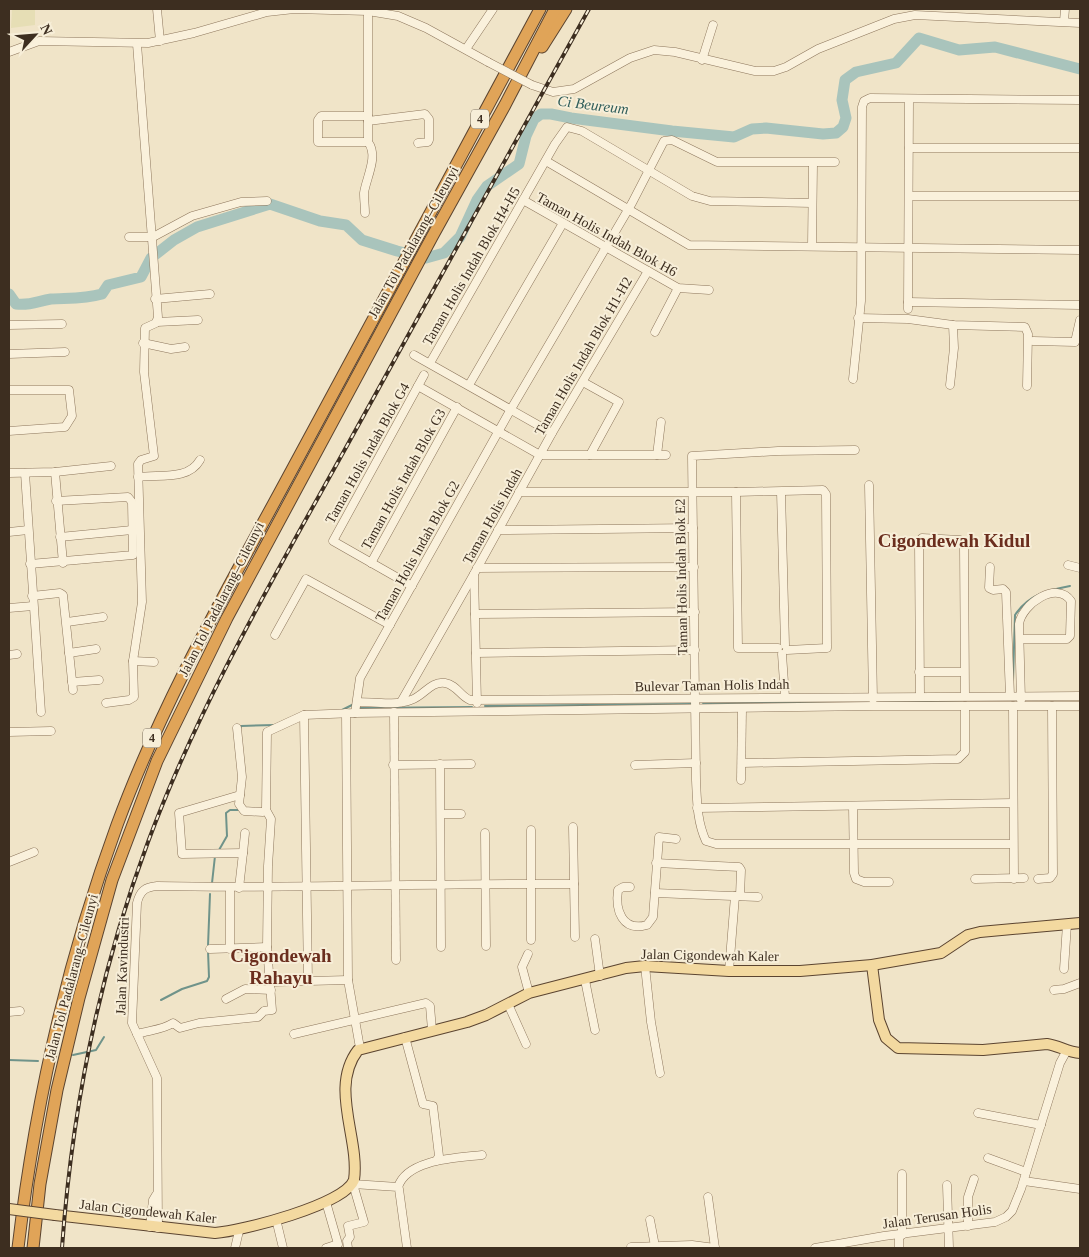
<svg xmlns="http://www.w3.org/2000/svg" width="1089" height="1257" viewBox="0 0 1089 1257" font-family="'Times New Roman',serif">
	<rect width="100%" height="100%" fill="#f0e4c8"/>
	<polygon fill="#e6deb5" points="12,9 35,9 35,25 11,28"/>
	<g fill="none" stroke-linecap="round" stroke-linejoin="round">
		<g stroke="#6f938a" stroke-width="2">
			<path d="M1013 680 1015 615C1028 595 1048 590 1070 586"/>
			<polyline points="879,702 1013,699"/>
			<polyline points="703,703 867,702"/>
			<polyline points="485,706 692,704"/>
			<polyline points="360,708 472,707"/>
			<polyline points="342,710 352,705"/>
			<polyline points="240,729 241,726 275,725"/>
			<polyline points="219,850 227,836 226,813 230,810 238,810"/>
			<polyline points="212,883 215,856"/>
			<polyline points="208,946 210,894"/>
			<polyline points="161,1000 182,989 207,981 209,977 208,951"/>
			<polyline points="73,1055 96,1050 104,1037"/>
			<polyline points="9,1060 38,1061"/>
		</g>
		<path stroke="#a9c4bc" stroke-width="11" d="M9 294 16 304C30 306 38 301 51 299 69 298 85 299 102 294L108 285 141 277 151 258 174 240 197 227 270 204 320 221 346 225 362 240 397 251 426 258 444 253 460 237 477 200 487 186 519 164 526 136 534 119 541 114H551L571 118 672 131 734 137 752 129 766 128 823 134 836 133 843 127 846 118 842 100 845 80 856 72 896 63 919 38 959 50 995 47 1080 69"/>
		<defs>
			<g id="minor">
				<polyline points="157,9 160,41"/>
				<polyline points="1064,21 1065,9"/>
				<polyline points="466,49 493,9"/>
				<polyline points="9,52 39,41 148,43 194,33 267,12 294,9 368,11 398,16 426,28 488,62"/>
				<polyline points="702,60 713,25"/>
				<polyline points="532,85 553,92 574,89 630,58 654,50 675,52 755,71 774,71 786,67 818,49 894,19 915,15 1080,23"/>
				<polyline points="368,116 321,116 318,120 318,142 368,142"/>
				<polyline points="368,121 425,114 429,119 429,140 428,142 418,143"/>
				<polyline points="909,148 1080,148"/>
				<polyline points="546,161 689,245 1080,250"/>
				<polyline points="910,196 1080,196"/>
				<polyline points="523,200 678,288 709,290"/>
				<path d="M365 213C365 207 364 200 364 193 366 178 379 156 368 142V11"/>
				<polyline points="129,237 153,237 192,216 241,202 267,201"/>
				<polyline points="812,246 813,164"/>
				<polyline points="155,299 210,294"/>
				<polyline points="908,302 1080,305"/>
				<polyline points="908,309 909,100"/>
				<polyline points="858,318 908,319 953,325 1025,327 1028,334 1027,386"/>
				<polyline points="157,322 198,320"/>
				<polyline points="9,325 62,324"/>
				<polyline points="655,332 678,288"/>
				<polyline points="1033,341 1075,342 1080,320"/>
				<polyline points="143,343 171,349 185,347"/>
				<polyline points="9,354 65,352"/>
				<polyline points="414,355 552,433"/>
				<polyline points="430,363 555,144 567,127 582,131 692,196 710,201 812,203"/>
				<polyline points="853,379 861,301 862,107 864,101 870,98 1080,100"/>
				<polyline points="583,382 619,402 590,455"/>
				<polyline points="469,385 563,223"/>
				<polyline points="950,385 954,348 953,325"/>
				<polyline points="418,386 540,455"/>
				<polyline points="9,390 69,390 72,416 65,427 9,431"/>
				<path d="M855 450 778 451 692 456 696 780C697 801 697 822 706 841L716 844H1013"/>
				<polyline points="540,455 666,455"/>
				<polyline points="657,455 661,422"/>
				<polyline points="55,472 63,563"/>
				<polyline points="9,473 55,472 111,466"/>
				<polyline points="25,473 41,712"/>
				<path d="M138 477C159 474 188 481 200 460"/>
				<polyline points="869,485 873,699"/>
				<polyline points="519,492 736,492 823,490 826,494 827,648 787,650"/>
				<polyline points="736,492 738,648 778,648"/>
				<polyline points="781,492 785,645"/>
				<polyline points="498,530 693,528"/>
				<polyline points="9,532 28,530"/>
				<polyline points="60,537 132,530"/>
				<polyline points="371,563 457,407"/>
				<polyline points="30,564 133,555 132,502 128,497 56,501"/>
				<polyline points="1068,565 1080,568"/>
				<polyline points="990,567 989,588 993,590 1003,589 1006,592 1010,696"/>
				<polyline points="477,568 694,567"/>
				<polyline points="412,586 333,541 424,375"/>
				<polyline points="32,596 60,593 63,595 73,690"/>
				<polyline points="9,608 33,606"/>
				<polyline points="475,614 695,612"/>
				<polyline points="67,622 103,617"/>
				<polyline points="275,635 306,579 390,625"/>
				<path d="M1020 639H1067L1070 636 1071 601C1057 580 1022 604 1019 624L1021 700"/>
				<polyline points="69,653 96,649"/>
				<polyline points="476,653 695,650"/>
				<polyline points="782,654 785,697"/>
				<polyline points="9,655 17,654"/>
				<polyline points="133,661 154,662"/>
				<polyline points="919,672 964,672"/>
				<polyline points="72,682 99,680"/>
				<polyline points="920,696 919,541 922,538 960,540 964,546 965,696"/>
				<path d="M357 702C373 702 395 706 411 700 424 696 430 681 445 683 457 685 460 696 470 700L1080 696"/>
				<polyline points="401,702 474,574"/>
				<polyline points="106,703 129,700 134,697 133,661 142,602 138,464 141,460 154,456 144,372 145,328 156,323 158,317 137,44"/>
				<polyline points="477,703 474,574 552,433 648,271"/>
				<polyline points="1013,706 1014,879"/>
				<polyline points="394,712 396,960"/>
				<polyline points="346,713 348,980 360,1048"/>
				<polyline points="355,713 360,678 511,409 632,203 664,141 672,140 717,162 835,162"/>
				<polyline points="304,715 308,981"/>
				<polyline points="237,728 242,777 239,804 244,811 263,812 266,810"/>
				<polyline points="9,732 51,731"/>
				<polyline points="742,763 958,759 965,752 965,706"/>
				<polyline points="440,764 441,947"/>
				<polyline points="393,765 471,764"/>
				<polyline points="635,765 696,763"/>
				<polyline points="741,780 742,709"/>
				<polyline points="853,806 854,873 856,879 864,882 889,882"/>
				<polyline points="697,808 1013,803"/>
				<polyline points="441,814 461,814"/>
				<polyline points="573,827 575,937"/>
				<polyline points="531,830 531,940"/>
				<polyline points="485,833 486,946"/>
				<polyline points="243,853 245,833"/>
				<polyline points="9,862 34,852"/>
				<polyline points="656,863 739,867 741,870 740,896"/>
				<polyline points="975,879 1024,878"/>
				<polyline points="1038,879 1050,878 1053,874 1052,706"/>
				<path d="M630 887H623L618 890C615 910 622 932 647 925L653 917 659 837 676 839"/>
				<polyline points="239,888 243,853 182,854 179,813 240,795"/>
				<polyline points="655,893 758,897"/>
				<polyline points="595,939 600,976"/>
				<polyline points="210,949 267,947"/>
				<polyline points="230,949 230,888"/>
				<polyline points="528,954 522,967 529,993"/>
				<polyline points="645,966 651,1022 660,1073"/>
				<polyline points="1064,969 1067,924"/>
				<polyline points="729,971 735,896"/>
				<polyline points="585,980 595,1030"/>
				<polyline points="270,982 348,980"/>
				<polyline points="1054,990 1064,989 1080,983"/>
				<polyline points="226,999 245,989 271,990"/>
				<polyline points="508,1004 526,1044"/>
				<polyline points="9,1012 20,1011"/>
				<path d="M137 1034C150 1030 162 1030 173 1023L180 1028 199 1023 258 1017 264 1011 272 1010 267 947 268 866 271 819 266 810 267 732 304 715 355 713 873 706H1080"/>
				<polyline points="294,1034 426,1003 430,1006 432,1030"/>
				<polyline points="405,1037 423,1104 433,1106 439,1156 436,1161"/>
				<polyline points="978,1113 1041,1125"/>
				<polyline points="988,1158 1026,1172"/>
				<polyline points="902,1174 902,1235"/>
				<polyline points="1024,1181 1080,1189"/>
				<polyline points="947,1185 949,1248"/>
				<path d="M398 1187C407 1159 457 1158 482 1155"/>
				<polyline points="708,1197 715,1248"/>
				<polyline points="326,1202 338,1244 326,1248"/>
				<polyline points="276,1219 283,1248"/>
				<polyline points="650,1220 655,1246"/>
				<polyline points="968,1226 968,1197 974,1179"/>
				<polyline points="150,1227 153,1200 156,1195"/>
				<path d="M158 1228 157 1078 132 1023 137 903C140 891 145 887 157 886 296 889 435 883 574 884"/>
				<polyline points="631,1247 692,1245 715,1248"/>
				<polyline points="235,1248 239,1231"/>
				<polyline points="348,1248 347,1241 350,1237 348,1226 364,1222 353,1184 398,1187 399,1189 407,1248"/>
				<polyline points="815,1248 884,1236 995,1222 1006,1217 1012,1211 1021,1189 1060,1063 1066,1052"/>
				<polyline points="899,1248 899,1235"/>
			</g>
			<g id="major">
				<path d="M872 965 879 1020 886 1038 898 1048 983 1050 1047 1044C1060 1046 1067 1052 1080 1053"/>
				<path d="M55 1215 215 1233C241 1231 345 1205 354 1180 360 1138 329 1088 358 1050L467 1022 486 1015 529 993 626 968 645 966 729 971H800L872 965 941 953 968 935 980 932 1080 923"/>
			</g>
			<g id="highway">
				<polyline points="542,47 566,9"/>
				<path d="M18 1248C35 1104 67 961 117 825 162 703 227 590 288 477 372 321 457 165 540 9"/>
				<polyline points="33,1248 40,1184 57,1090 79,998 112,880 157,761 227,618 432,237 505,105 555,9"/>
			</g>
		</defs>
		<use href="#minor" stroke="#8d765c" stroke-width="9"/>
		<use href="#major" stroke="#5b4430" stroke-width="12"/>
		<use href="#highway" stroke="#5b4430" stroke-width="13"/>
		<use href="#minor" stroke="#faf1dc" stroke-width="8"/>
		<use href="#major" stroke="#f3d9a0" stroke-width="10"/>
		<use href="#highway" stroke="#e0a458" stroke-width="11"/>
		<defs>
			<path id="rail" d="M62 1248C72 1109 99 973 148 842 201 699 280 567 354 433 432 292 511 150 589 9"/>
		</defs>
		<use href="#rail" stroke="#3d2e20" stroke-width="4"/>
		<use href="#rail" stroke="#f7eed8" stroke-width="2" stroke-dasharray="5.5" stroke-linecap="butt"/>
		<defs>
			<polyline id="minor-bridge" points="488,62 532,85"/>
			<polyline id="major-bridge" points="9,1209 55,1215"/>
		</defs>
		<use href="#minor-bridge" stroke="#8d765c" stroke-width="9" stroke-linecap="butt"/>
		<use href="#major-bridge" stroke="#5b4430" stroke-width="12" stroke-linecap="butt"/>
		<use href="#minor-bridge" stroke="#faf1dc" stroke-width="8"/>
		<use href="#major-bridge" stroke="#f3d9a0" stroke-width="10"/>
	</g>
	<g text-anchor="middle" stroke-width="4" stroke-linejoin="round" paint-order="stroke">
		<g fill="#f7eed8" stroke="#756857" stroke-width="1">
			<rect x="471" y="109.5" width="18" height="19" rx="4"/>
			<rect x="143" y="728.5" width="18" height="19" rx="4"/>
		</g>
		<g font-size="12" font-weight="bold" fill="#3d2e20">
			<text x="480" y="123">4</text>
			<text x="152" y="742">4</text>
		</g>
		<g font-size="14" fill="#3d2e20" stroke="#f7eed8">
			<text transform="translate(607 234) rotate(29)" y="5">Taman Holis Indah Blok H6</text>
			<text transform="translate(413 242) rotate(-61)" y="5">Jalan Tol Padalarang–Cileunyi</text>
			<text transform="translate(471 266) rotate(-60)" y="5">Taman Holis Indah Blok H4-H5</text>
			<text transform="translate(583 356) rotate(-60)" y="5">Taman Holis Indah Blok H1-H2</text>
			<text transform="translate(367 453) rotate(-61)" y="5">Taman Holis Indah Blok G4</text>
			<text transform="translate(403 479) rotate(-61)" y="5">Taman Holis Indah Blok G3</text>
			<text transform="translate(492 516) rotate(-61)" y="5">Taman Holis Indah</text>
			<text transform="translate(417 551) rotate(-61)" y="5">Taman Holis Indah Blok G2</text>
			<text transform="translate(681 577) rotate(-91)" y="5">Taman Holis Indah Blok E2</text>
			<text transform="translate(221 599) rotate(-63)" y="5">Jalan Tol Padalarang–Cileunyi</text>
			<text transform="translate(712 685) rotate(-1)" y="5">Bulevar Taman Holis Indah</text>
			<text transform="translate(710 955) rotate(1)" y="5">Jalan Cigondewah Kaler</text>
			<text transform="translate(122 966) rotate(-88)" y="5">Jalan Kavindustri</text>
			<text transform="translate(71 977) rotate(-75)" y="5">Jalan Tol Padalarang–Cileunyi</text>
			<text transform="translate(148 1211) rotate(6)" y="5">Jalan Cigondewah Kaler</text>
			<text transform="translate(937 1216) rotate(-8)" y="5">Jalan Terusan Holis</text>
		</g>
		<g font-size="15" font-style="italic" fill="#2f5d5a" stroke="#f7eed8">
			<text transform="translate(593 105) rotate(7)" y="5">Ci Beureum</text>
		</g>
		<g font-size="19" font-weight="bold" fill="#6b2e1e" stroke="#f7eed8">
			<text x="954" y="547">Cigondewah Kidul</text>
			<text x="281" y="962">Cigondewah<tspan x="281" dy="22">Rahayu</tspan></text>
		</g>
	</g>
	<rect width="1089" height="1257" fill="none" stroke="#3d2e20" stroke-width="20"/>
	<g transform="translate(35 35) rotate(64)" stroke="#f7eed8" stroke-width="4" paint-order="stroke">
	<path d="M0-4L9 19L0 12L-9 19Z" fill="#3d2e20"/>
	<text y="-8" font-size="14" font-weight="bold" text-anchor="middle" fill="#3d2e20">N</text>
	</g>
</svg>
